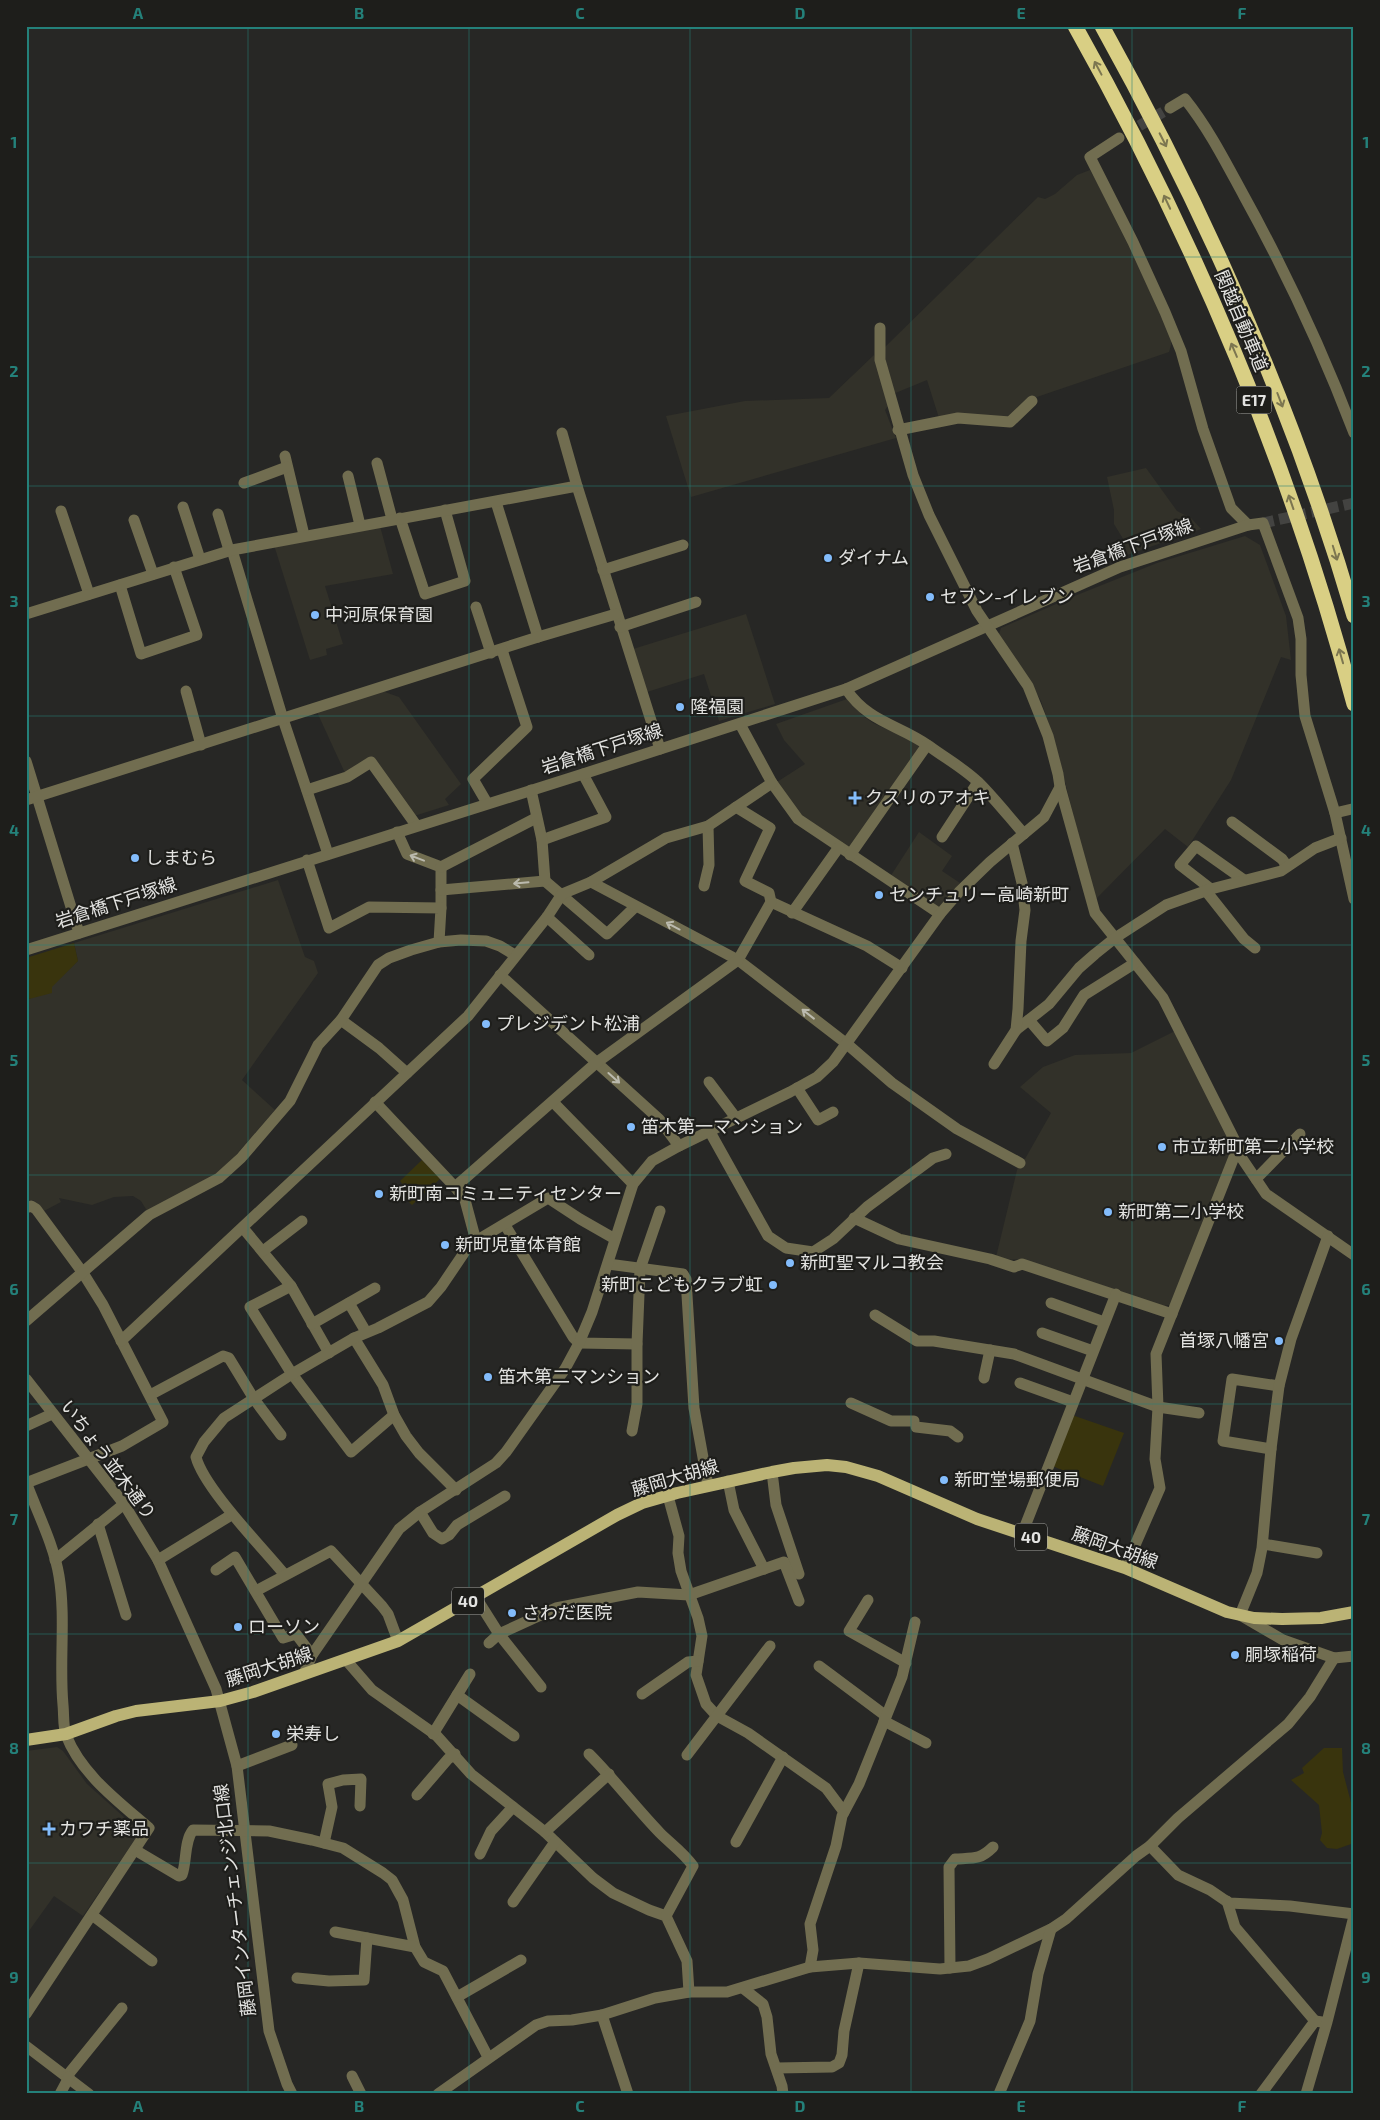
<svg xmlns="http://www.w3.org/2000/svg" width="1380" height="2120" viewBox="0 0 1380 2120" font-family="'Exo 2','Noto Sans JP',sans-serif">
	<rect width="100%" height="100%" fill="#272725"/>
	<g fill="#323129">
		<polygon points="1090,170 1117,218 1171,337 1171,345 1169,352 1031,399 1009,419 939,418 927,380 893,394 886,372 885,347 1038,197 1045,199 1055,194 1077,175"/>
		<polygon points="874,355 888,406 885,410 896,438 691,497 666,416 745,401 829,398"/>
		<polygon points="1146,468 1177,511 1191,518 1201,529 1113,560 1112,553 1125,542 1114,524 1114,510 1107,477"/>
		<polygon points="380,526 393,574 325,586 343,644 326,649 327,655 310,660 274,545"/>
		<polygon points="1245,536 1260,545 1286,616 1291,660 1281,657 1231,780 1188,847 1165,829 1095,900 1054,739 1041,701 1024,671 998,637 1001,628 1072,597 1157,563"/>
		<polygon points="746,614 775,704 719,721 704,674 647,692 633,649"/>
		<polygon points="382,691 399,697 461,784 445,799 449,805 414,816 373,760 345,773 317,712"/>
		<polygon points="847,699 862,715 873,723 918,743 920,747 850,850 803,818 777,782 805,764 784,740 776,724"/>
		<polygon points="919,832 952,856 942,871 960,883 939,908 890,877"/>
		<polygon points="278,880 305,957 314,961 318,973 242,1080 275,1110 236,1155 216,1175 149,1214 141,1201 133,1196 114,1197 92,1205 59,1198 61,1202 42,1212 33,1200 26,1203 26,984 29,999 51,987 78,961 74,943"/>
		<polygon points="1177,1030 1234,1149 1170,1305 1162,1306 1021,1259 1003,1260 996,1257 1018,1166 1022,1159 1025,1159 1051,1113 1020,1087 1043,1067 1075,1055 1131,1053"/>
		<polygon points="57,1747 63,1751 87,1784 135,1827 138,1835 83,1916 54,1896 26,1935 26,1751"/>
	</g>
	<g fill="#39340d">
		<polygon points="74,943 78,961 52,987 52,993 29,999 26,984 26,958"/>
		<polygon points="422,1160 440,1179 412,1205 405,1198 401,1201 395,1195 404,1186 400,1181"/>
		<polygon points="1072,1415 1124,1433 1103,1486 1052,1466"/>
		<polygon points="1324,1748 1342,1748 1343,1772 1354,1814 1354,1843 1337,1849 1327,1848 1320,1840 1322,1833 1319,1805 1291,1780 1304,1773 1302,1768"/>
	</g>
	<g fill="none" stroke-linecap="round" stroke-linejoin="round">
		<g stroke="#434341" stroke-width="11" stroke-dasharray="11 5.5" stroke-linecap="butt">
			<polyline points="1125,134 1170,108"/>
			<polyline points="1263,523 1354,503"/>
		</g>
		<g stroke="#716d50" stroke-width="11">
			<path d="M1170 108 1185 99C1209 129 1226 163 1244 196 1286 272 1323 352 1354 433"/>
			<polyline points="1119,138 1090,157 1133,242 1165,312 1181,351 1203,429 1231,508 1248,525"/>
			<polyline points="898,430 958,418 1010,422 1032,401"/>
			<polyline points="562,433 577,486 660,749"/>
			<polyline points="285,456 304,535"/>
			<polyline points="377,463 392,519"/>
			<polyline points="348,476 360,525"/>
			<polyline points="244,483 287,467"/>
			<polyline points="496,502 538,637"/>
			<polyline points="183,507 200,559"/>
			<polyline points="61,511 89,594"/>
			<polyline points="218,514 229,550"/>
			<polyline points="400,518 425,594 465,581 445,510"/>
			<polyline points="134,520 153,574"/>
			<polyline points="232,550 283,719 328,854"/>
			<polyline points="603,570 683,545"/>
			<polyline points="120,585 141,654 197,635 174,567"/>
			<polyline points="476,607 491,653"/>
			<polyline points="26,614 232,550 577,486"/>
			<polyline points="620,627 696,602"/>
			<path d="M846 689C869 723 898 724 929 746 945 758 965 769 979 783 995 799 1009 817 1024 834"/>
			<polyline points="186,691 201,745"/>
			<polyline points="740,724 772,783 798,819 940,914"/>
			<polyline points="26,761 79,933"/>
			<polyline points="1060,787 1095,913 1163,998 1238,1147 1241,1157 1266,1194 1354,1255"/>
			<polyline points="307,790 347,777 371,762 416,825"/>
			<polyline points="26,800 538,637 616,614"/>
			<polyline points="487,803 473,779 527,727 502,650"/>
			<polyline points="1335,813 1352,809"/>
			<polyline points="1232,822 1282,859 1287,866"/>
			<polyline points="397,832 407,854 441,867 441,908"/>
			<polyline points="942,837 978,782"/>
			<polyline points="542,840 606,817 583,774"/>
			<polyline points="850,855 927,745"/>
			<polyline points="307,860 329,928 369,907 441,908 439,942"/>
			<polyline points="441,867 536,818"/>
			<polyline points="545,881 607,934 635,907"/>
			<polyline points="591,882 738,960 847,1044 892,1083 957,1129 1020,1163"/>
			<polyline points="704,886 709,865 708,826"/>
			<polyline points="1211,889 1180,865 1196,846 1244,880"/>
			<polyline points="441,890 545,881 542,840 531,790"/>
			<polyline points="1206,891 1244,939 1255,948"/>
			<polyline points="771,902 867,946 902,968"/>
			<polyline points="792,913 839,847"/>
			<polyline points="547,917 589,955"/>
			<polyline points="26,950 583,774 846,689 1120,567 1248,525 1263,523 1298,618 1301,639 1301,675 1305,716 1335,813 1354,899"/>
			<polyline points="500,975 659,1119 679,1146"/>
			<polyline points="341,1020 379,1048 407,1073"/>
			<polyline points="1029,1020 1047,1041 1063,1028 1084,995 1135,963"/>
			<polyline points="1016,1030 1049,1004 1079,968 1095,954 1115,938 1166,905 1211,889 1281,871 1315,848 1341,838"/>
			<polyline points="994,1064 1016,1030 1018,1009 1021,941 1025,910 1022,883 1012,843"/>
			<polyline points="709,1082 736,1118"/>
			<polyline points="797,1088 818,1120 833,1112"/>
			<polyline points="375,1102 455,1187 465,1200 476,1241"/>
			<polyline points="553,1102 633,1184"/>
			<polyline points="710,1132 768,1236 786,1248 813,1252 833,1239 867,1207 933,1158 946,1154"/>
			<polyline points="1256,1179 1300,1134"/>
			<polyline points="455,1187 596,1063 738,960 771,902 769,893 745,881 770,828 736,807"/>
			<polyline points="26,1208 31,1206 36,1209 83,1273 103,1305 163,1422 122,1446 26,1483"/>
			<polyline points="854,1218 899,1239 990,1259 1014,1267 1022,1264 1172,1314"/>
			<polyline points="505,1225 573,1337 579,1343 637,1344"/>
			<polyline points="243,1228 291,1286 329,1353"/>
			<polyline points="263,1251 302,1221"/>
			<polyline points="608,1264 683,1274 686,1279 694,1408 708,1485"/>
			<polyline points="291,1286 250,1307 292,1374 351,1452 394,1415"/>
			<polyline points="349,1303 366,1332"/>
			<polyline points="1051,1303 1104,1322"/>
			<polyline points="875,1315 917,1341 934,1341 1014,1354 1158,1407 1199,1413"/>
			<polyline points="26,1321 149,1215 219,1178 241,1158 290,1101 318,1045 341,1020 378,965 389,958 411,950 439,942 461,940 486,941 500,946 515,955"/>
			<polyline points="312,1324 375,1288"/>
			<polyline points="1042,1333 1093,1351"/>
			<polyline points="354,1338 383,1385 394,1415 406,1436 419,1453 456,1490"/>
			<polyline points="121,1341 468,1016 547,917 562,894 591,882 666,838 708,826 772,783"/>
			<polyline points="984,1378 990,1350"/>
			<polyline points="26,1379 124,1504 158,1560 216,1689 237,1766 269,2031 287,2084 292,2094"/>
			<polyline points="1020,1383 1073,1402"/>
			<polyline points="150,1395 223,1356 229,1358 254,1399 281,1435"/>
			<polyline points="851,1403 891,1421 914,1421"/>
			<polyline points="26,1426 52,1414"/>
			<polyline points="916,1427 950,1431 958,1437"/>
			<polyline points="632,1431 637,1404 637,1344 640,1269 660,1211"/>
			<polyline points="1271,1449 1223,1441 1232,1379 1279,1386"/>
			<polyline points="772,1472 776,1505 799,1574"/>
			<polyline points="728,1481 734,1510 764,1569"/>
			<path d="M26 1482C37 1512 54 1545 59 1576 66 1618 59 1662 63 1705 64 1715 63 1727 66 1735 81 1774 119 1802 149 1828L26 2014"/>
			<polyline points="668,1496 679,1536 678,1553 681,1571 698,1618 702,1636 696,1675 706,1704 717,1716 748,1733 826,1788 844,1812"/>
			<polyline points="420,1512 433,1533 442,1539 449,1535 457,1525 505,1496"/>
			<polyline points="98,1524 126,1615"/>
			<polyline points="1022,1534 1116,1294"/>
			<polyline points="1263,1544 1317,1553"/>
			<polyline points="55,1560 124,1504"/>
			<polyline points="158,1560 228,1517"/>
			<polyline points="1125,1568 1160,1488 1155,1459 1158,1407 1156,1354 1238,1147"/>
			<polyline points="216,1570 235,1557 283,1638 296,1634 312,1655"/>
			<path d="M284 1574C262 1547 204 1488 196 1457L204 1442 224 1418 292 1374 354 1338 378 1328 428 1302 441 1287 466 1250 476 1241 548 1198 580 1219 615 1239"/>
			<polyline points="256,1591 331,1551 382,1606 388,1614 398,1641"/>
			<polyline points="475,1596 499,1634 541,1687"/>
			<polyline points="868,1600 849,1631 906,1663"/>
			<polyline points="489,1643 499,1634 556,1608 638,1592 689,1595 784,1562 799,1601"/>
			<polyline points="1334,1658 1354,1656"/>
			<polyline points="346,1660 372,1690 436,1735 471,1774 545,1832 593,1878 613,1893 649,1910 666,1916 687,1961 689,1992"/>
			<polyline points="819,1666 886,1716"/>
			<polyline points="304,1674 312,1655 399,1529 420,1512 496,1463 506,1452 565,1369 579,1343 592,1312 633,1184 652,1161 679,1146 790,1092 817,1077 833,1062 940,914 959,892 990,862 1044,817 1060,787 1058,774 1048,736 1028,686 977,611 929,515 913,475 880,360 880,328"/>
			<polyline points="642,1694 688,1662 698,1661"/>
			<polyline points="457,1695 514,1736"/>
			<polyline points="884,1721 926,1743"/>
			<polyline points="433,1734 470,1674"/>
			<path d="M589 1754C614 1779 635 1807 660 1833 671 1844 684 1853 693 1866L666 1916"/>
			<polyline points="687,1755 770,1646"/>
			<polyline points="237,1766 292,1745"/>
			<polyline points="417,1795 448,1759 455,1754"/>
			<polyline points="545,1832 609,1774"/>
			<polyline points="736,1842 783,1757"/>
			<polyline points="324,1843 332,1807 328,1784 343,1780 361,1779 360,1806"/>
			<polyline points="1150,1846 1178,1875 1210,1890 1229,1903 1290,1906 1354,1914"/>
			<path d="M135 1850 179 1876 182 1875C187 1861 184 1841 193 1830L269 1831 312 1840 343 1848 383 1873 392 1880 403 1900 415 1947 424 1962 443 1971 488 2057"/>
			<polyline points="480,1854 491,1831 513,1807"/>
			<polyline points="1227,1901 1235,1927 1315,2021"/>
			<polyline points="513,1902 555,1842"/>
			<polyline points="92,1915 152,1961"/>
			<polyline points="335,1932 415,1947"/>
			<polyline points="810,1967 813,1950 810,1924 836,1846 842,1816 859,1784 902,1677 915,1622"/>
			<path d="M950 1968 949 1867 955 1859C974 1858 980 1860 993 1847"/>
			<polyline points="297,1978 329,1981 364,1980 367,1938"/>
			<polyline points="744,1989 763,2004 767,2017 771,2054 782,2086 783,2094"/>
			<polyline points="457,1997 521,1960"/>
			<polyline points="602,2015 628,2094"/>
			<polyline points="26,2046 89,2094"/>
			<polyline points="777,2068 832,2067 839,2063 842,2055 844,2031 859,1963"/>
			<polyline points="67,2076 122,2008"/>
			<polyline points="352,2076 361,2094"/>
			<polyline points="60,2094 69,2077"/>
			<polyline points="438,2094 536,2025 548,2021 572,2020 602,2015 655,1998 689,1992 727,1992 810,1967 859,1963 940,1969 969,1966 988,1959 1051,1929 1066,1919 1136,1856 1150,1846 1178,1818 1288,1724 1310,1697 1334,1658 1283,1640 1240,1615 1257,1573 1262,1548 1271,1449 1279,1386 1291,1339 1328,1236"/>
			<polyline points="999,2094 1030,2021 1038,1974 1051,1929"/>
			<polyline points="1261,2094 1315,2021 1322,2022"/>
			<polyline points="1306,2094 1327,2022 1354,1916"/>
		</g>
		<polyline stroke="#bbb375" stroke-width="12" points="26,1740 66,1734 116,1716 136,1711 220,1701 253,1692 398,1641 617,1515 642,1503 677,1493 772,1472 794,1468 827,1465 846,1467 878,1476 977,1519 1125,1568 1227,1612 1254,1618 1282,1619 1321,1618 1354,1612"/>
		<g stroke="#d9cf84" stroke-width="15">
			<path d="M1075 26C1195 239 1291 467 1354 704"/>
			<path d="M1102 26C1206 213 1294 410 1354 616"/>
		</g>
	</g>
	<defs><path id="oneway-shaft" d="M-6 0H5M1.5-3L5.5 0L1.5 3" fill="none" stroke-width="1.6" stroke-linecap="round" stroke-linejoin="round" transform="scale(1.25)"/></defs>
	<g stroke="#7c7650">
		<use href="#oneway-shaft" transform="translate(1098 68) rotate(-118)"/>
		<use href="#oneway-shaft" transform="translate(1163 140) rotate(63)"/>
		<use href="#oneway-shaft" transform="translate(1167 202) rotate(-115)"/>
		<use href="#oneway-shaft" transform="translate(1234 350) rotate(-113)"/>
		<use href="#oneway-shaft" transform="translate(1280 400) rotate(69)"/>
		<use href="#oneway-shaft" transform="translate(1291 502) rotate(-109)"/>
		<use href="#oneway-shaft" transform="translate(1335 553) rotate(73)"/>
		<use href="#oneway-shaft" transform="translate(1341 656) rotate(-106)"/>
	</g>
	<g stroke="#bbbaae">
		<use href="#oneway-shaft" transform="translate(417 858) rotate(-159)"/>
		<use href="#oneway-shaft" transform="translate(521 883) rotate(175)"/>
		<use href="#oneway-shaft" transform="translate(673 926) rotate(-152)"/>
		<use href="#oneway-shaft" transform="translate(808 1014) rotate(-142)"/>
		<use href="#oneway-shaft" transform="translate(614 1078) rotate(42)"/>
	</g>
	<path fill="none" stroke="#24817a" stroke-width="1" stroke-opacity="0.55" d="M248 26V2094M469 26V2094M690 26V2094M911 26V2094M1132 26V2094M26 257H1354M26 486H1354M26 716H1354M26 945H1354M26 1175H1354M26 1404H1354M26 1634H1354M26 1863H1354"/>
	<g fill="#83bcfb" stroke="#1e1e1b" stroke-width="2">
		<circle cx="828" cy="558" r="5"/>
		<circle cx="930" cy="597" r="5"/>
		<circle cx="315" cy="615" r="5"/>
		<circle cx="680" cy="707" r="5"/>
		<path d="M852.5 790.5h5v5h5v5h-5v5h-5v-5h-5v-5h5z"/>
		<circle cx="135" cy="858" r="5"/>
		<circle cx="879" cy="895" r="5"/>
		<circle cx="486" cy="1024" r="5"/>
		<circle cx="631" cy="1127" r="5"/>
		<circle cx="1162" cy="1147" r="5"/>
		<circle cx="379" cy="1194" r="5"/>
		<circle cx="1108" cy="1212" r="5"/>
		<circle cx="445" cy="1245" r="5"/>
		<circle cx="790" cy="1263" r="5"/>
		<circle cx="773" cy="1285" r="5"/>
		<circle cx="1279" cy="1341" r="5"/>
		<circle cx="488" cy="1377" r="5"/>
		<circle cx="944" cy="1480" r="5"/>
		<circle cx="512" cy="1613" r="5"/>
		<circle cx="238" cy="1627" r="5"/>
		<circle cx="1235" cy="1655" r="5"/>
		<circle cx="276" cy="1734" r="5"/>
		<path d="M46.5 1821.5h5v5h5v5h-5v5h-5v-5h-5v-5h5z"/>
	</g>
	<g text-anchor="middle" stroke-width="4.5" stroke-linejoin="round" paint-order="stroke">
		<g fill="#1e1e1b" stroke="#a8a8a6" stroke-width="1">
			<rect x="1236.5" y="386.5" width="35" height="27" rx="4"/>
			<rect x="1015" y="1523.5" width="32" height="27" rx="4"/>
			<rect x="452" y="1587.5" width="32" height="27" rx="4"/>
		</g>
		<g font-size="16" font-weight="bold" fill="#e3e3e1">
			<text x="1254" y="406">E17</text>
			<text x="1031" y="1543">40</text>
			<text x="468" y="1607">40</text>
		</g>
		<g font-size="18" fill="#e3e3e1" stroke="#1e1e1b">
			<text transform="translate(1241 321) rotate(67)" y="6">関越自動車道</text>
			<text transform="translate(1133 546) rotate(-20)" y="6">岩倉橋下戸塚線</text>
			<text transform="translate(602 749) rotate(-18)" y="6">岩倉橋下戸塚線</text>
			<text transform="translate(116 903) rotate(-18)" y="6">岩倉橋下戸塚線</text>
			<text transform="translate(108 1460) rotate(53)" y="6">いちょう並木通り</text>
			<text transform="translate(675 1478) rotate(-16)" y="6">藤岡大胡線</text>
			<text transform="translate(1115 1548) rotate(20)" y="6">藤岡大胡線</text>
			<text transform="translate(269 1667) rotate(-18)" y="6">藤岡大胡線</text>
			<text transform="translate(235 1900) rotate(-97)" y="6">藤岡インターチェンジ北口線</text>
		</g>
		<g font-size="18" fill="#e3e3e1" stroke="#1e1e1b" text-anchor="start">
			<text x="838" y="564">ダイナム</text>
			<text x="940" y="603">セブン-イレブン</text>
			<text x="325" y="621">中河原保育園</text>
			<text x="690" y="713">隆福園</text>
			<text x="865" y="804">クスリのアオキ</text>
			<text x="145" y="864">しまむら</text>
			<text x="889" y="901">センチュリー高崎新町</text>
			<text x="496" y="1030">プレジデント松浦</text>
			<text x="641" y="1133">笛木第一マンション</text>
			<text x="1172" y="1153">市立新町第二小学校</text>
			<text x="389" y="1200">新町南コミュニティセンター</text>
			<text x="1118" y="1218">新町第二小学校</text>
			<text x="455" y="1251">新町児童体育館</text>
			<text x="800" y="1269">新町聖マルコ教会</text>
			<text x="763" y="1291" text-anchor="end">新町こどもクラブ虹</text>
			<text x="1269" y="1347" text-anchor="end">首塚八幡宮</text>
			<text x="498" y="1383">笛木第二マンション</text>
			<text x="954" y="1486">新町堂場郵便局</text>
			<text x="522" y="1619">さわだ医院</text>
			<text x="248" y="1633">ローソン</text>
			<text x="1245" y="1661">胴塚稲荷</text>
			<text x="286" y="1740">栄寿し</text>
			<text x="59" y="1835">カワチ薬品</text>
		</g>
	</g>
	<rect width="1380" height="2120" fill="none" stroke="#1e1e1b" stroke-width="55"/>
	<rect x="28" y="28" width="1324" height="2064" fill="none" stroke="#24817a" stroke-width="2"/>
	<g font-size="16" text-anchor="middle" font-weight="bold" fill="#24817a">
		<text x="138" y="19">A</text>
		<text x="359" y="19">B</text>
		<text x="580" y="19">C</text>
		<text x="800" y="19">D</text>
		<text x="1021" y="19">E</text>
		<text x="1242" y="19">F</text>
		<text x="14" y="148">1</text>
		<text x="1366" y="148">1</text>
		<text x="14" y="377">2</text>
		<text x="1366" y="377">2</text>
		<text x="14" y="607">3</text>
		<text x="1366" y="607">3</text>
		<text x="14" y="836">4</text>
		<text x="1366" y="836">4</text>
		<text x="14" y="1066">5</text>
		<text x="1366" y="1066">5</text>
		<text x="14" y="1295">6</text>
		<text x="1366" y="1295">6</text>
		<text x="14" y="1525">7</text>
		<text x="1366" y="1525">7</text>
		<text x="14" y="1754">8</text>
		<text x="1366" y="1754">8</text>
		<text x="14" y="1983">9</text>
		<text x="1366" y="1983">9</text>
		<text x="138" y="2112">A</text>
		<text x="359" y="2112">B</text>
		<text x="580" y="2112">C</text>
		<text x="800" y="2112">D</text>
		<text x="1021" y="2112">E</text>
		<text x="1242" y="2112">F</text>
	</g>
</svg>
